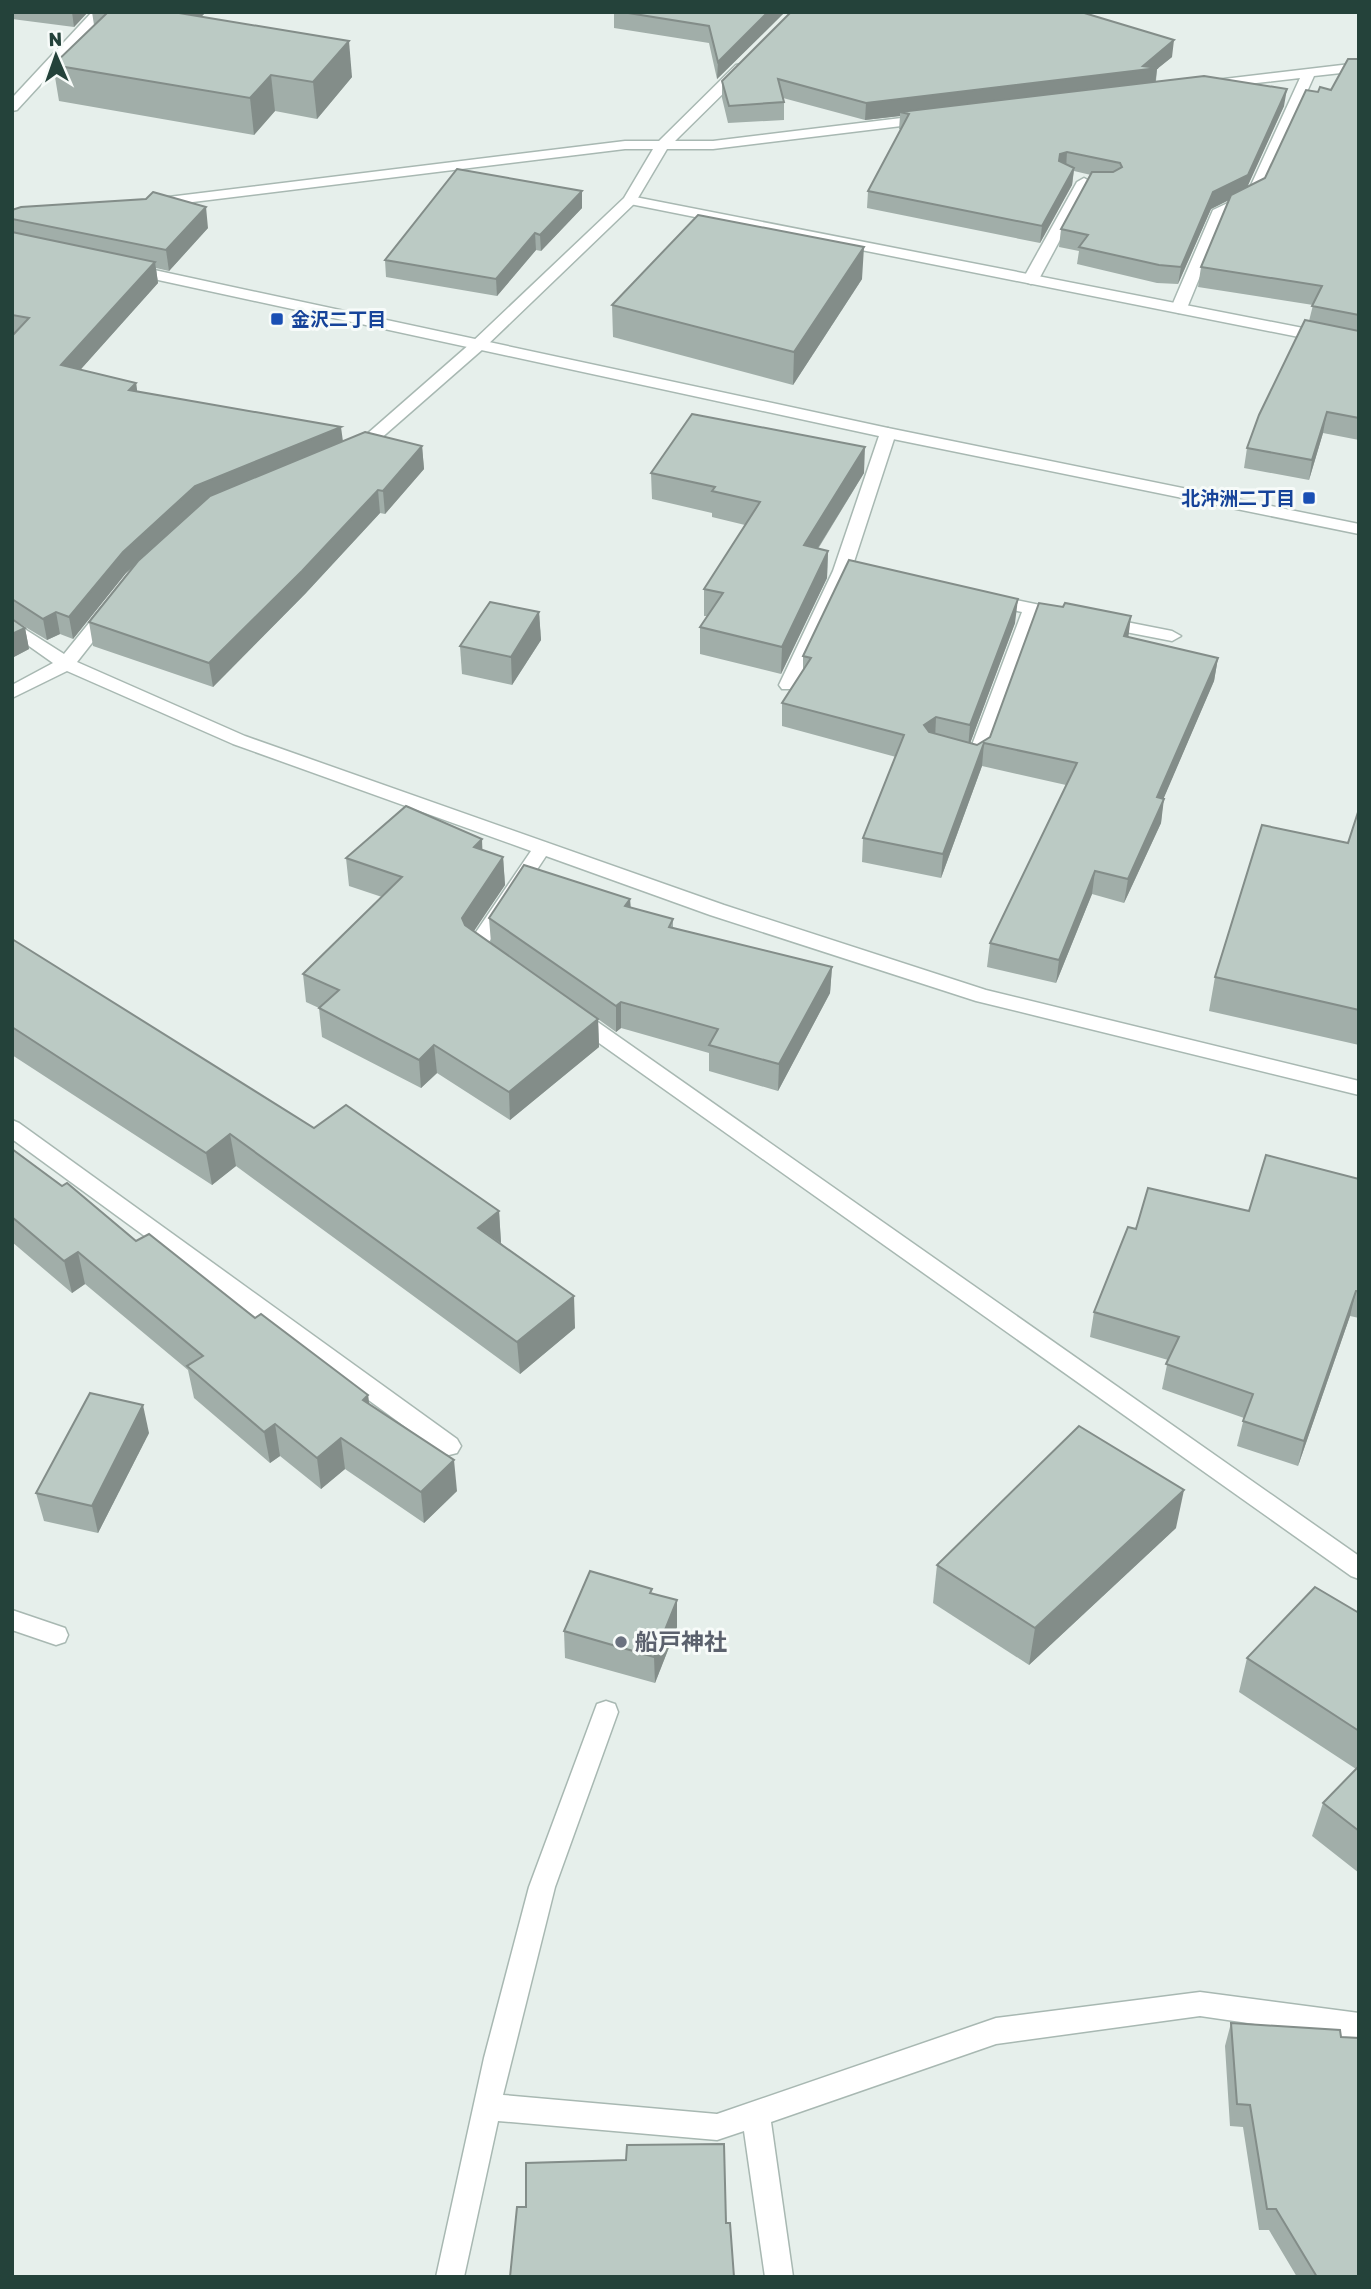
<svg xmlns="http://www.w3.org/2000/svg" width="1371" height="2289" viewBox="0 0 1371 2289" font-family="Rubik,'Noto Sans JP',sans-serif">
	<rect width="100%" height="100%" fill="#e6efeb"/>
	<g fill="none" stroke-linecap="round" stroke-linejoin="round">
		<defs>
			<polygon id="service" points="12,1610 65,1628 68,1635 65,1642 56,1645 12,1630"/>
			<g id="minor">
				<polygon points="92,12 107,12 17,110 12,111 12,98"/>
				<polygon points="1359,63 1359,71 1314,76 1260,197 1226,213 1187,308 1179,313 1174,311 1171,308 1213,210 1247,194 1300,78 1212,88 1207,87 1207,81"/>
				<polygon points="741,64 746,65 746,71 675,141 713,141 926,115 933,119 926,123 713,149 667,149 635,203 483,349 363,454 351,454 349,451 351,448 471,343 624,198 653,149 625,149 152,207 145,203 152,199 625,141 659,141 736,65"/>
				<polygon points="1084,178 1091,182 1039,279 1031,284 1026,282 1023,279 1077,182"/>
				<polygon points="888,428 896,433 851,571 797,685 794,689 782,689 779,685 833,571 880,433"/>
				<polygon points="992,595 1069,611 1072,615 1063,620 1038,615 985,760 976,766 962,763 960,759 962,755 969,753 1022,612 986,604 983,600"/>
				<polygon points="108,606 117,611 77,662 245,736 724,905 986,990 1359,1081 1359,1095 976,1001 710,915 546,856 487,945 498,955 495,960 481,960 466,947 531,851 233,744 67,671 12,698 12,685 53,663 12,634 12,621 64,654 102,607"/>
				<polygon points="1101,617 1172,631 1181,636 1172,641 1095,626 1092,622"/>
				<polygon points="575,1009 582,1011 1359,1556 1359,1579 1351,1576 568,1021 565,1016 568,1011"/>
				<polygon points="12,1120 19,1123 457,1439 461,1446 457,1453 449,1455 441,1453 12,1139"/>
				<polygon points="606,1701 615,1704 618,1712 555,1887 503,2095 717,2114 996,2018 1200,1992 1359,2013 1359,2039 1200,2016 996,2044 771,2122 793,2277 765,2277 744,2131 717,2140 498,2121 464,2277 436,2277 484,2058 529,1887 594,1712 597,1704"/>
			</g>
			<g id="tertiary">
				<polygon points="630,196 1359,339 1359,349 625,203 623,200"/>
				<polygon points="131,265 888,428 1359,524 1359,534 888,438 126,273 123,270"/>
			</g>
		</defs>
		<use href="#service" stroke="#a8b8b2" stroke-width="3"/>
		<use href="#minor" stroke="#a8b8b2" stroke-width="3"/>
		<use href="#tertiary" stroke="#a8b8b2" stroke-width="3"/>
		<use href="#service" fill="#fff" fill-rule="evenodd"/>
		<use href="#minor" fill="#fff" fill-rule="evenodd"/>
		<use href="#tertiary" fill="#fff" fill-rule="evenodd"/>
	</g>
	<g fill="#a1aea9">
		<polygon points="12,12 88,12 74,27 12,19"/>
		<polygon points="92,12 206,12 201,17 352,77 317,119 275,111 254,135 59,101 53,65 94,25"/>
		<polygon points="614,12 785,12 717,79 709,43 614,28"/>
		<polygon points="1172,57 1157,69 1156,81 1284,106 1247,187 1265,178 1318,92 1331,90 1359,59 1359,440 1323,433 1309,480 1244,468 1247,448 1309,321 1313,305 1198,287 1201,267 1229,200 1211,209 1178,284 1157,283 1077,264 1079,251 1059,247 1061,229 1091,175 1074,171 1072,185 1040,243 867,208 868,191 901,130 899,129 900,116 865,120 783,98 784,102 784,120 728,123 722,98 722,81"/>
		<polygon points="582,191 582,208 541,251 536,250 497,296 386,277 385,260"/>
		<polygon points="12,210 208,228 169,271 156,268 158,283 80,370 136,383 137,391 343,441 422,446 424,469 385,514 380,513 305,594 213,687 93,646 89,622 136,564 126,573 73,639 60,634 47,640 12,619 25,628 29,649 12,658"/>
		<polygon points="862,279 793,385 613,337 612,305"/>
		<polygon points="651,473 864,473 818,549 828,551 827,578 781,674 700,654 700,627 707,616 704,616 704,589 745,525 712,517 712,513 652,499"/>
		<polygon points="539,612 541,640 512,685 462,674 460,646"/>
		<polygon points="1015,623 970,743 977,745 990,737 1129,637 1218,658 1214,681 1163,799 1161,823 1124,903 1092,894 1056,983 987,967 990,943 1066,785 982,766 941,878 862,862 863,838 896,757 782,726 782,703 803,671 803,656"/>
		<polygon points="1359,809 1359,1045 1209,1011 1215,977 1348,843"/>
		<polygon points="482,850 503,857 505,885 473,931 491,943 489,918 630,899 631,908 673,919 673,928 832,967 830,993 778,1091 709,1071 709,1053 621,1028 616,1032 598,1019 599,1047 510,1120 437,1073 421,1088 322,1037 319,1008 306,1002 303,974 382,897 349,886 346,858"/>
		<polygon points="12,939 314,1128 499,1211 501,1243 575,1328 520,1374 236,1166 212,1185 12,1055"/>
		<polygon points="12,1149 136,1241 255,1318 368,1395 369,1404 457,1491 424,1523 345,1469 321,1489 280,1456 270,1463 194,1398 188,1370 85,1284 72,1293 12,1242"/>
		<polygon points="1359,1179 1359,1318 1350,1316 1298,1466 1237,1446 1244,1418 1162,1389 1168,1360 1090,1337 1094,1312 1136,1229 1249,1211"/>
		<polygon points="149,1433 98,1533 44,1521 36,1493"/>
		<polygon points="1176,1528 1029,1665 933,1603 937,1565"/>
		<polygon points="652,1594 677,1627 655,1683 565,1658 564,1631"/>
		<polygon points="1359,1613 1359,1873 1312,1836 1323,1803 1356,1769 1239,1692 1247,1658"/>
		<polygon points="1231,2023 1341,2037 1359,2277 1297,2277 1269,2230 1259,2230 1243,2127 1230,2126 1225,2046"/>
	</g>
	<g fill="#838d89">
		<polygon points="72,12 88,12 74,27"/>
		<polygon points="179,12 206,12 178,40"/>
		<polygon points="768,12 785,12 717,79 718,62"/>
		<polygon points="1174,40 1172,57 1157,69 1155,85 900,112 900,116 865,120 866,103 1143,66"/>
		<polygon points="349,41 352,77 317,119 313,82"/>
		<polygon points="271,75 275,111 254,135 250,98"/>
		<polygon points="1287,89 1284,106 1245,192 1211,209 1178,284 1181,267 1213,192"/>
		<polygon points="1067,152 1066,169 1058,172 1060,154"/>
		<polygon points="1074,168 1072,185 1040,243 1042,226"/>
		<polygon points="582,191 582,208 541,251 540,235"/>
		<polygon points="206,207 208,228 169,271 166,250"/>
		<polygon points="535,233 536,250 497,296 496,279"/>
		<polygon points="864,247 862,279 793,385 794,352"/>
		<polygon points="155,262 158,283 65,387 61,365"/>
		<polygon points="136,383 139,404 129,390"/>
		<polygon points="1327,412 1323,433 1309,480 1312,460"/>
		<polygon points="341,427 344,449 198,507 126,573 73,639 69,617 123,552 195,486"/>
		<polygon points="422,446 424,469 385,514 383,491"/>
		<polygon points="865,447 864,473 803,572 804,545"/>
		<polygon points="378,490 380,513 305,594 213,687 209,663"/>
		<polygon points="828,551 827,578 781,674 782,647"/>
		<polygon points="1018,599 1015,623 968,749 970,725"/>
		<polygon points="56,612 60,634 47,640 43,619"/>
		<polygon points="539,612 541,640 512,685 511,657"/>
		<polygon points="1131,616 1128,640 1124,636"/>
		<polygon points="25,628 29,649 12,658 12,634"/>
		<polygon points="1218,658 1214,681 1154,821 1157,797"/>
		<polygon points="936,717 935,740 924,725"/>
		<polygon points="984,743 982,766 941,878 943,854"/>
		<polygon points="1164,799 1161,823 1124,903 1128,879"/>
		<polygon points="482,839 483,867 474,847"/>
		<polygon points="503,857 505,885 464,946 462,918"/>
		<polygon points="1095,871 1092,894 1056,983 1059,960"/>
		<polygon points="630,899 631,925 625,906"/>
		<polygon points="832,967 830,993 778,1091 779,1064"/>
		<polygon points="621,1002 621,1028 616,1032 616,1006"/>
		<polygon points="598,1019 599,1047 510,1120 509,1092"/>
		<polygon points="434,1045 437,1073 421,1088 419,1060"/>
		<polygon points="230,1134 236,1166 212,1185 206,1153"/>
		<polygon points="499,1211 501,1243 478,1228"/>
		<polygon points="78,1252 85,1284 72,1293 64,1261"/>
		<polygon points="1356,1291 1350,1316 1298,1466 1304,1441"/>
		<polygon points="574,1296 575,1328 520,1374 517,1342"/>
		<polygon points="368,1395 372,1427 363,1400"/>
		<polygon points="143,1405 149,1433 98,1533 92,1506"/>
		<polygon points="275,1424 280,1456 270,1463 264,1432"/>
		<polygon points="341,1438 345,1469 321,1489 317,1458"/>
		<polygon points="454,1460 457,1491 424,1523 421,1492"/>
		<polygon points="1184,1490 1176,1528 1029,1665 1035,1628"/>
		<polygon points="677,1600 677,1627 655,1683 654,1657"/>
	</g>
	<g fill="#bbcac4" stroke="#838d89" stroke-width="2">
		<polygon points="108,12 173,12 349,41 313,82 271,75 250,98 53,65"/>
		<polygon points="622,12 768,12 718,62 709,26"/>
		<polygon points="791,12 1081,12 1174,40 1143,66 1158,68 866,103 778,79 784,102 729,106 722,81"/>
		<polygon points="1348,59 1359,59 1359,315 1312,306 1322,286 1201,267 1231,195 1265,178 1306,90 1318,92 1320,87 1331,90"/>
		<polygon points="1204,76 1287,89 1248,175 1213,192 1181,267 1159,265 1079,247 1088,235 1061,229 1092,172 1113,172 1122,167 1120,163 1067,152 1060,154 1059,161 1074,168 1042,226 868,191 909,114 900,112"/>
		<polygon points="457,169 582,191 540,235 535,233 496,279 385,260"/>
		<polygon points="153,192 206,207 166,250 12,219 12,210 21,207 146,199"/>
		<polygon points="698,215 864,247 794,352 612,305"/>
		<polygon points="12,232 155,262 61,365 136,383 129,390 341,427 195,486 123,552 69,617 56,612 43,619 12,599 12,336 29,318 12,315"/>
		<polygon points="1305,320 1359,331 1359,418 1327,412 1312,460 1247,448 1259,415"/>
		<polygon points="692,414 865,447 804,545 828,551 782,647 700,627 723,593 704,589 760,502 712,491 715,487 651,473"/>
		<polygon points="365,432 422,446 383,491 378,490 302,571 209,663 89,622 138,561 210,496"/>
		<polygon points="849,560 1018,599 970,725 936,717 924,725 929,732 977,745 990,737 1039,603 1063,607 1065,603 1131,616 1124,636 1218,658 1157,797 1164,799 1128,879 1095,871 1059,960 990,943 1077,763 984,743 943,854 863,838 904,735 782,703 811,658 803,656"/>
		<polygon points="490,602 539,612 511,657 460,646"/>
		<polygon points="12,619 25,628 12,634"/>
		<polygon points="406,806 482,839 474,847 503,857 462,918 465,925 598,1019 509,1092 434,1045 419,1060 319,1008 339,990 303,974 402,877 346,858"/>
		<polygon points="1359,809 1359,1010 1215,977 1262,825 1348,843"/>
		<polygon points="524,865 630,899 625,906 673,919 669,927 832,967 779,1064 709,1045 718,1029 621,1002 616,1006 489,918"/>
		<polygon points="12,939 314,1128 346,1105 499,1211 478,1228 574,1296 517,1342 230,1134 206,1153 12,1027"/>
		<polygon points="12,1149 62,1186 67,1183 136,1241 149,1234 255,1318 261,1314 368,1395 363,1400 454,1460 421,1492 341,1438 317,1458 275,1424 264,1432 187,1366 203,1356 78,1252 64,1261 12,1217"/>
		<polygon points="1266,1155 1359,1179 1359,1291 1356,1291 1304,1441 1243,1421 1253,1394 1166,1364 1179,1337 1094,1312 1128,1227 1136,1229 1148,1188 1249,1211"/>
		<polygon points="90,1393 143,1405 92,1506 36,1493"/>
		<polygon points="1079,1426 1184,1490 1035,1628 937,1565"/>
		<polygon points="590,1571 652,1589 650,1593 677,1600 654,1657 564,1631"/>
		<polygon points="1315,1587 1359,1613 1359,1731 1247,1658"/>
		<polygon points="1359,1766 1359,1831 1323,1803"/>
		<polygon points="1231,2023 1340,2030 1341,2037 1359,2038 1359,2277 1317,2277 1276,2209 1267,2209 1250,2105 1237,2104"/>
		<polygon points="724,2144 726,2223 730,2223 734,2277 510,2277 517,2207 526,2207 526,2163 626,2160 627,2145"/>
	</g>
	<g fill="#1a4fb4" stroke="#f7fbf9" stroke-width="2.5">
		<rect x="270" y="312" width="14" height="14" rx="3.5"/>
		<rect x="1302" y="491" width="14" height="14" rx="3.5"/>
	</g>
	<circle fill="#6b7280" stroke="#f7fbf9" stroke-width="2.5" cx="621" cy="1642" r="7"/>
	<g text-anchor="middle" stroke-width="6" stroke-linejoin="round" paint-order="stroke">
		<g font-size="19" font-weight="bold" fill="#164399" stroke="#f7fbf9" text-anchor="start">
			<text x="291" y="326">金沢二丁目</text>
			<text x="1295" y="505" text-anchor="end">北沖洲二丁目</text>
		</g>
		<g font-size="23" font-weight="bold" fill="#5b616d" stroke="#f7fbf9" text-anchor="start">
			<text x="635" y="1650">船戸神社</text>
		</g>
	</g>
	<rect width="1371" height="2289" fill="none" stroke="#24423a" stroke-width="28"/>
	<g transform="translate(56 56) rotate(358)" stroke="#f7fbf9" stroke-width="5" paint-order="stroke">
	<path d="M0-5L12 26L0 18L-12 26Z" fill="#24423a"/>
	<text y="-10" font-size="19" font-weight="bold" text-anchor="middle" fill="#24423a">N</text>
	</g>
</svg>
